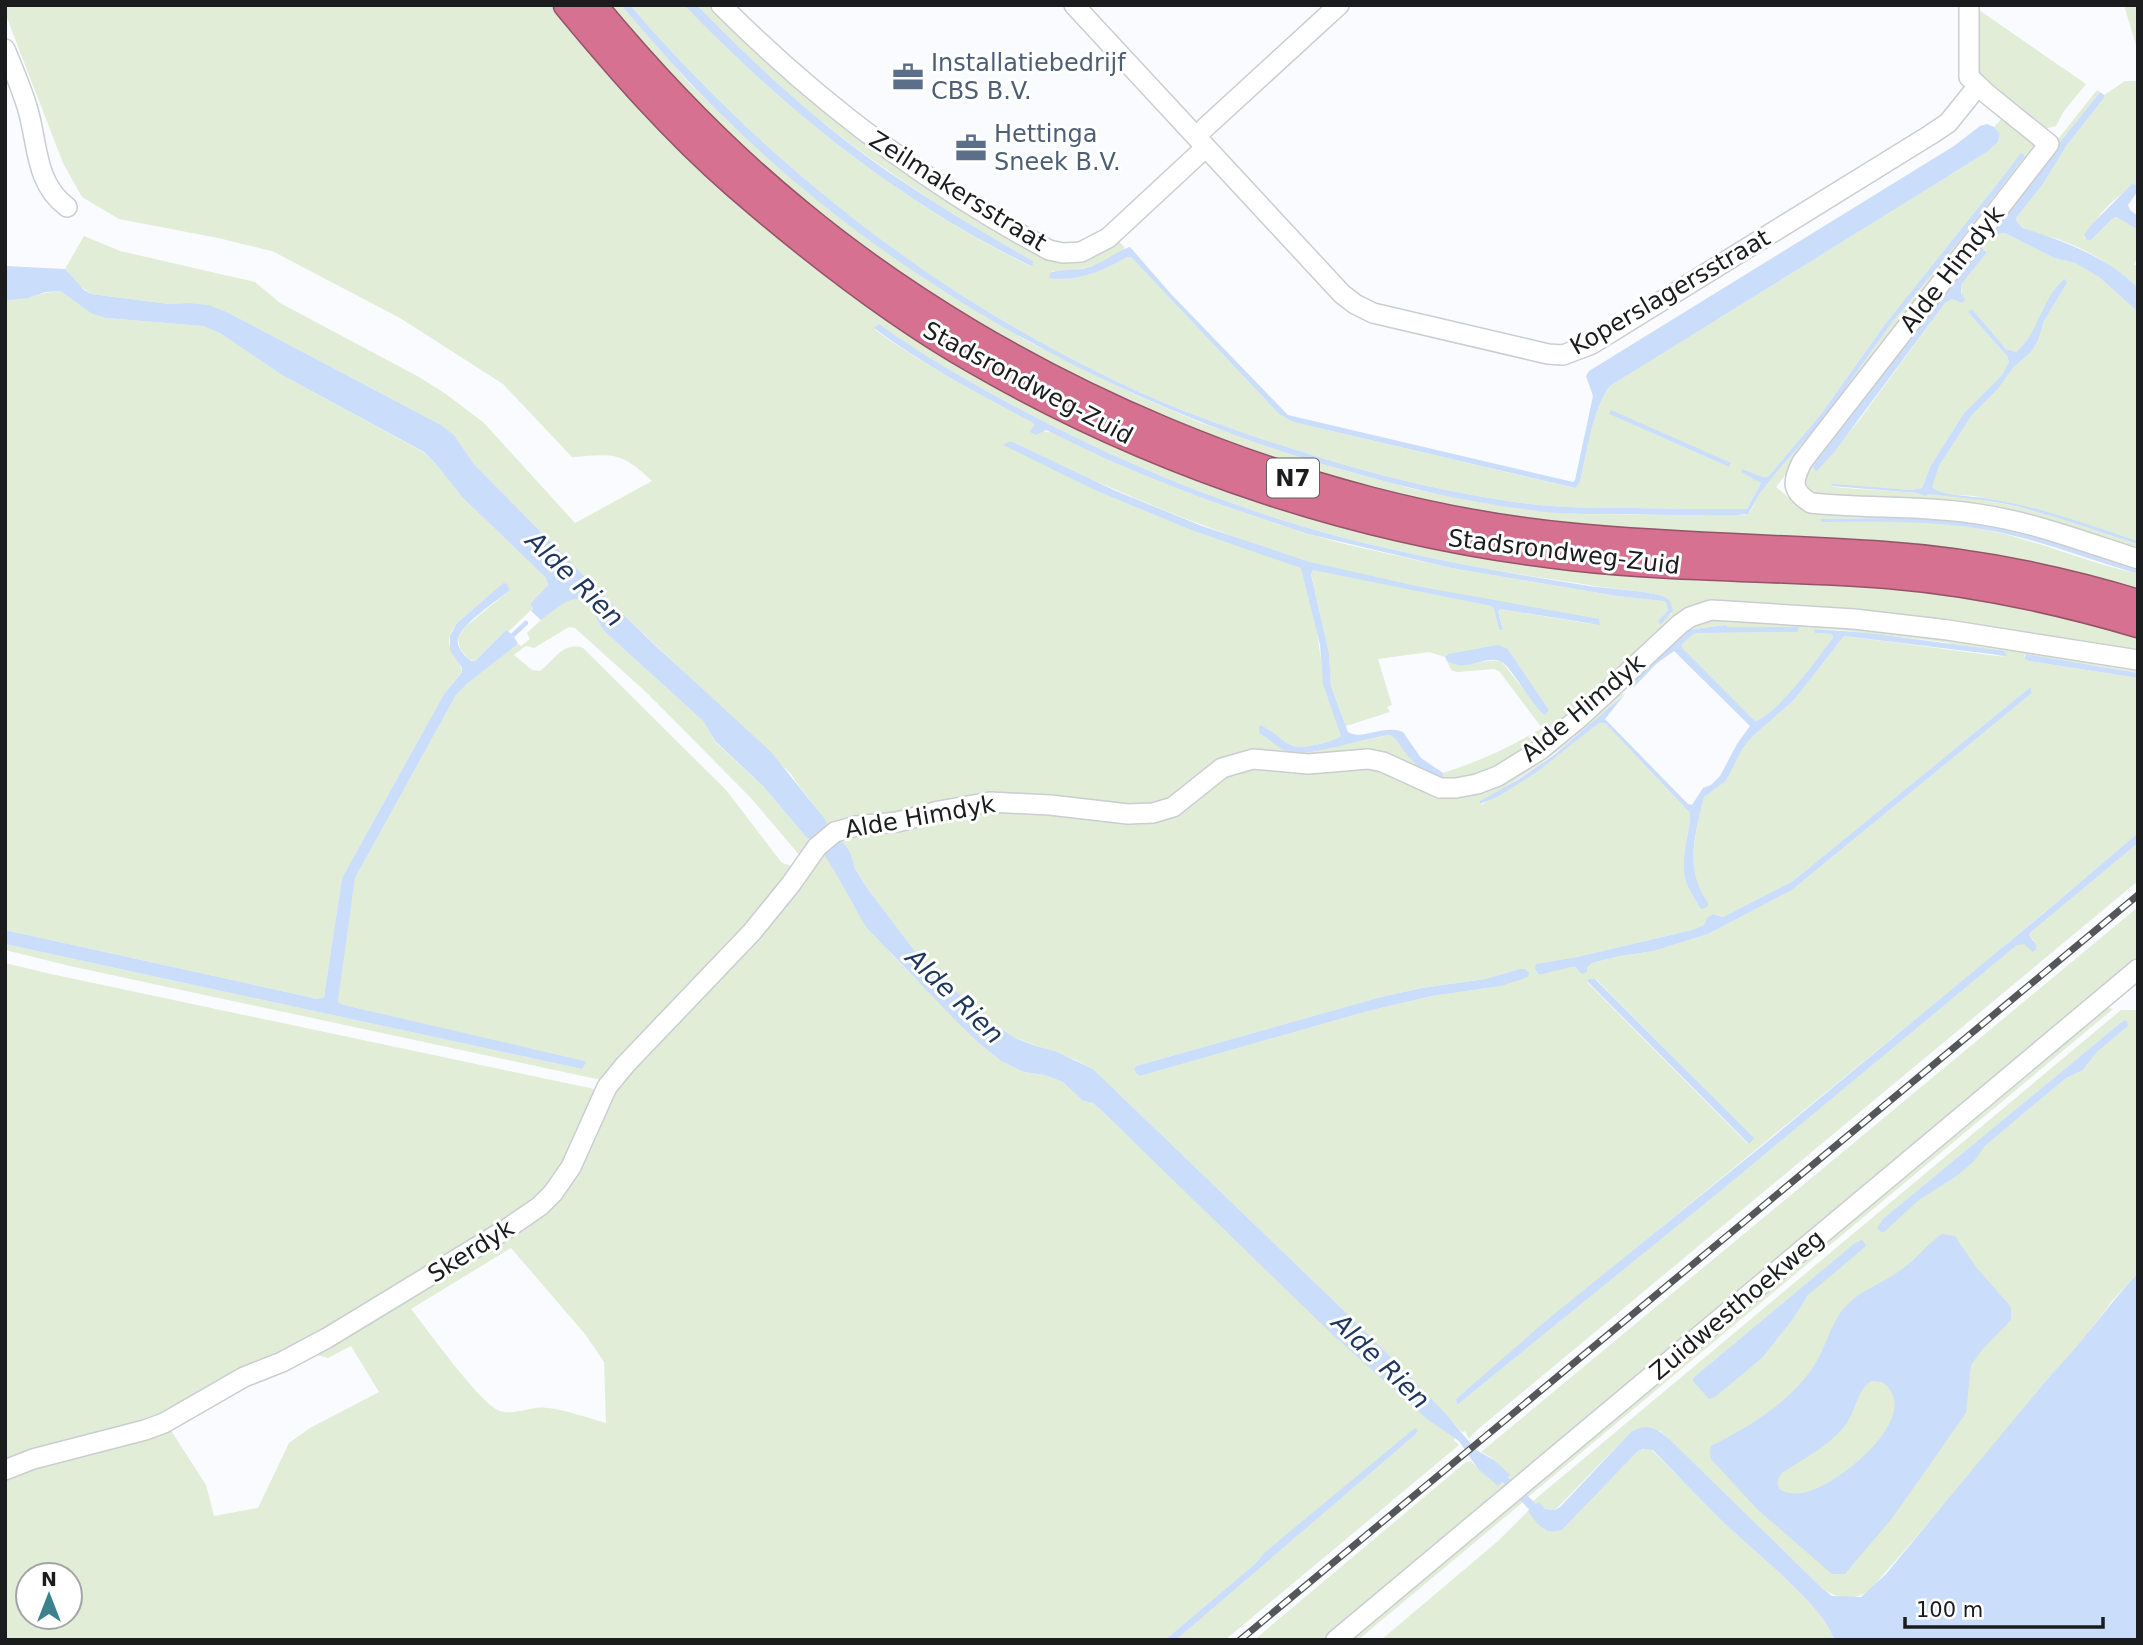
<svg xmlns="http://www.w3.org/2000/svg" width="2143" height="1645" viewBox="0 0 2143 1645" font-family="'DejaVu Sans',sans-serif">
	<rect width="100%" height="100%" fill="#f9fbfe"/>
	<g fill="#e1edd6" fill-rule="evenodd">
		<path d="M5 5H550L589 51 681 148 1251 497 1290 513 1343 528 1927 588 2138 632V655L1710 605 1569 719 1501 768 1463 782 1312 758 1263 754 1174 799 1152 807 1033 796 830 829C821 811 802 792 791 774L597 589 474 464 454 435 441 425 227 312 187 303 169 304 91 294 79 285 65 269 84 236 120 251 255 282 280 303 419 377 446 394 484 423 575 523 652 481C621 451 613 454 572 457L503 384 400 318 272 251 218 238 119 219 82 197 63 163 5 13ZM880 325C924 356 972 384 1020 409 1136 471 1258 519 1386 548 1453 564 1521 575 1589 585 1613 589 1639 590 1663 596L1672 614 1658 621 1668 610 1666 602 1663 601 1617 596 1451 568 1345 544 1308 534 1207 500 1108 460 1053 433 1032 429 1034 425 1033 423C979 394 923 365 874 329ZM1013 442C1108 489 1206 530 1307 561 1370 580 1435 589 1499 602 1532 609 1564 618 1597 625L1500 609 1498 612 1503 628 1499 630 1494 609 1491 606 1313 569 1311 573 1329 653 1331 686 1346 726 1390 712 1387 707 1392 705 1378 659 1429 652 1445 657 1448 654 1508 649 1549 710 1543 714 1501 661C1482 658 1465 671 1447 661L1451 670 1457 672 1494 669 1499 671 1542 728C1510 747 1478 762 1443 773V776L1412 760 1396 738 1389 735 1312 751H1287L1260 734 1267 728C1287 744 1292 751 1319 744 1327 742 1335 741 1341 736L1333 709 1326 693 1316 626 1301 567 1191 530 1099 492Z"/>
		<path d="M605 5H621L690 84 733 126 891 255 942 290 1029 342 1138 396 1201 423 1343 470 1413 489 1485 503 1530 510 1573 514 1745 515 1750 512 1761 492 1774 475 1825 417 1890 325 2025 156 2021 154 2005 174 1886 323 1821 414 1768 477H1763L1744 469 1742 472 1761 483 1747 509C1708 509 1670 509 1632 508 1598 508 1564 508 1530 504 1457 495 1383 477 1312 455 1254 437 1195 417 1139 392 942 302 771 169 630 5H684C784 109 900 203 1030 266L1033 265V261C983 233 934 203 887 170 818 123 755 65 697 5H712L1047 255 1116 238 1125 248C1100 266 1084 271 1053 271L1049 277C1078 282 1103 271 1127 257H1131L1279 414 1293 422 1574 488 1580 482C1587 453 1592 410 1610 386L1987 152 1998 142 2000 134 1994 127 2004 116 2035 144V153L1776 487 1798 505 1979 518 2138 564V595L1777 540 1517 520 1352 486 1186 430 1026 354 854 244 722 132ZM1609 414 1731 464 1729 467ZM1886 518C1919 519 1952 519 1984 525 2035 535 2085 554 2135 570V573C2085 562 2037 540 1986 530 1932 519 1875 521 1821 519Z"/>
		<polygon points="2124,5 2138,5 2138,52"/>
		<polygon points="1976,8 2086,84 2064,111 2056,126 2044,129 1979,76"/>
		<path d="M2125 81H2138V186L2137 185C2115 195 2097 216 2084 237L2091 240 2112 219 2118 217 2138 230V256L2134 264 2138 267V288C2117 268 2090 251 2063 241 2048 235 2027 234 2017 222L2016 218 2043 184 2067 145 2104 98V95Z"/>
		<path d="M2097 90 2100 92 2000 219 1999 234 2005 233 2054 258 2075 263 2099 277 2138 312V541C2085 524 2033 506 1979 497 1965 494 1941 497 1931 487L1939 466 1972 415 1998 389 2013 368 2031 352 2038 341 2044 321 2067 283 2020 350 2016 352 2006 349 1972 309 1969 313 2007 356 2009 362 2002 375 1964 413 1930 467 1922 488 1911 490 1831 485 1833 487C1890 492 1948 492 2004 504 2049 513 2094 530 2138 544V554L2058 528 1810 494 1803 482 1804 468 1924 308ZM1985 249 1987 252 1961 285 1962 303 1952 299 1945 303 1860 419 1818 470 1813 466Z"/>
		<path d="M61 291 106 318 203 326 220 333 282 375 423 452 436 464 462 497 546 578 548 585 530 604 533 608 508 632 506 630 475 661 470 660 460 649 458 638 465 627 510 590 503 583 456 624C440 648 456 652 462 671L444 694 342 878 324 997 316 999 309 997 5 930V301C25 300 42 292 61 291Z"/>
		<path d="M574 598C590 602 596 616 603 630L703 721 715 742 763 786 807 838 813 839 801 857 750 797 646 692 575 628 569 627 534 648 526 646 514 655 532 670 540 671C554 661 563 641 583 648L726 790 782 863 794 867 745 927 606 1081 70 966 5 950V944L582 1069 586 1063 344 1005 339 1003 337 997 355 878 456 695 468 683 518 644 521 646 530 639 527 633C541 620 556 604 574 598Z"/>
		<path d="M1697 618 1807 620 2138 666V673L2026 654 2024 656V658L2028 661 2138 678V833C1914 1025 1680 1207 1456 1399L1457 1405 1734 1180 2017 945 2021 943 2026 945 2034 941 2029 935 2031 932 2138 843V881L1477 1430 1469 1439 1465 1431 1462 1432 1362 1328 1093 1069 1076 1060 1015 1038 982 1016 914 950 867 888 855 869 851 854 837 837 986 808 1128 820 1241 768 1298 774 1371 768 1432 795 1454 799 1469 795 1617 693 1624 694C1577 737 1537 771 1480 801L1481 805 1537 772 1599 723H1605L1690 813C1690 835 1679 860 1686 882 1689 891 1696 900 1700 908 1700 892 1695 884 1694 870 1692 845 1698 821 1704 797L1726 781 1743 748 1752 737 1794 700 1844 636 2005 657 1944 642 1839 630 1815 629V633L1832 634 1833 638C1816 660 1780 713 1755 721L1681 648V645L1692 634 1696 633 1797 632V627H1728L1724 625 1687 630ZM2028 689 2032 690V693L1792 890 1708 934 1654 951 1620 956 1592 963 1579 971 1575 967 1537 964 1577 957 1692 930 1704 925 1706 920 1714 914 1723 917 1793 881ZM1520 969 1501 986 1432 996 1368 1011 1140 1076 1134 1070 1136 1066 1381 997 1422 988 1485 979ZM1596 979 1753 1138 1748 1144 1587 982 1589 980Z"/>
		<path d="M823 851 842 881 853 905 893 956 980 1044 1001 1061 1024 1072 1045 1075 1063 1082 1083 1101 1093 1103 1428 1420 1455 1438 1454 1440 1459 1445 1225 1640H1176L1415 1435 1418 1430 1264 1553 1256 1563 1165 1640H5V1476L168 1426 206 1485 214 1516 258 1508 289 1443 310 1428 379 1392 351 1346 328 1358 310 1353 540 1212 611 1093ZM511 1248 585 1334 604 1362 606 1423C587 1418 567 1410 548 1408 532 1405 516 1416 500 1411 480 1404 427 1329 411 1309ZM28 1575H70V1617H28Z"/>
		<path d="M2138 907V962L1514 1483C1502 1471 1499 1460 1481 1452Z"/>
		<polygon points="5,963 51,974 599,1090 555,1179 533,1202 325,1332 163,1414 5,1465"/>
		<polygon points="2103,1007 2113,1009 1528,1497 1522,1492"/>
		<path d="M2121 1010H2136L2138 1012V1273L2113 1300 2074 1352 2050 1376 1962 1484 1870 1590C1856 1601 1837 1599 1823 1589L1660 1431 1631 1432 1555 1510 1545 1509 1539 1503 1536 1504 1533 1501ZM2124 1020 2128 1026 2097 1052 2083 1070 2066 1078 1985 1146 1957 1176 1919 1200 1884 1231V1218ZM1858 1241 1808 1295 1793 1319 1763 1357 1693 1378Z"/>
		<path d="M1648 1448 1652 1450C1675 1473 1697 1496 1720 1519 1747 1546 1825 1606 1834 1640H1381L1498 1541 1528 1511 1544 1530 1563 1529 1638 1451Z"/>
		<polygon points="1471,1461 1478,1469 1501,1482 1508,1488 1326,1640 1254,1640 1466,1462"/>
		<polygon points="1517,1497 1523,1502 1358,1640 1346,1640"/>
	</g>
	<g fill="#caddfb" fill-rule="evenodd">
		<path d="M621 5H630C771 169 942 302 1139 392 1195 417 1254 437 1312 455 1383 477 1457 495 1530 504 1564 508 1598 508 1632 508 1670 509 1708 509 1747 509L1761 483 1741 472 1743 469 1763 477H1768L1821 414 1886 323 2005 174 2021 153 2025 156 1963 236 1890 325 1825 417 1774 475 1761 492 1748 514C1734 516 1718 515 1703 515 1680 515 1656 515 1632 514 1598 514 1564 515 1530 510 1457 501 1386 483 1316 462 1101 397 892 280 730 123 691 86 656 46 621 5Z"/>
		<path d="M684 5H697C755 65 818 123 887 171 934 203 983 233 1033 261V265L1031 266C900 203 785 110 684 5Z"/>
		<path d="M2100 92 2104 95V98L2067 145 2043 184 2016 218 2017 222 2023 228C2065 242 2106 256 2138 288V312L2099 277 2075 263 2054 258 2005 233 1997 234 1994 231 1999 219Z"/>
		<path d="M1987 124 1994 127 2000 134 1998 142 1987 152 1610 386C1592 410 1587 453 1580 482L1575 488 1293 422 1279 414 1131 257H1127C1103 271 1078 282 1049 278L1050 273C1061 268 1076 272 1089 267 1104 263 1118 250 1130 247L1171 294 1288 415 1573 482 1575 480 1593 396 1586 376 1589 371 1954 146 1980 126Z"/>
		<polygon points="2132,184 2137,185 2138,191 2128,205 2130,210 2138,216 2138,230 2117,217 2112,219 2091,240 2087,240 2084,235 2092,224"/>
		<path d="M1980 247 1987 252 1961 285V293L1965 300 1962 303 1952 299 1945 303 1835 451 1817 471 1814 470 1813 466C1870 394 1923 319 1980 247Z"/>
		<path d="M5 266 65 269 84 290 91 294 169 304 187 303 208 305 227 312 441 425 454 435 474 464 597 589 657 647 771 752 825 819 830 829 845 845 851 854 855 869 867 888 914 950 982 1016 1015 1038 1033 1045 1057 1052 1093 1069 1362 1328 1445 1413 1476 1450 1494 1460 1510 1475 1508 1477 1536 1504 1539 1502 1545 1509 1555 1510 1560 1507 1631 1432C1647 1422 1658 1429 1670 1440L1823 1589 1832 1596 1861 1597 1886 1574 2050 1376C2082 1344 2107 1306 2138 1273V1640H1834C1825 1606 1747 1546 1720 1519 1697 1496 1675 1473 1653 1450L1643 1449 1638 1451 1563 1529C1545 1537 1537 1524 1528 1511L1529 1509 1502 1482 1498 1486 1478 1469 1459 1441 1428 1420 1334 1336 1105 1114 1093 1103 1083 1101 1063 1082 1045 1075 1024 1072 1001 1061 980 1044 956 1021 867 928C848 898 835 866 812 839L807 838 763 786 715 741 703 721 603 630C581 587 575 594 541 620L531 611 533 608 530 604 548 585 546 578 462 497 436 464 424 452 282 375 220 333 203 326 106 318 91 313 61 291 46 292 28 298 5 301Z"/>
		<path d="M2065 279 2067 283 2044 321 2038 341 2031 352 2013 368 1998 389 1972 415 1939 466 1932 487C1939 496 1976 496 1990 499 2040 507 2089 525 2138 541V544C2094 530 2051 514 2006 504 1980 499 1955 497 1929 494L1925 496 1918 493 1831 486 1832 484 1911 490 1922 488 1930 467 1964 413 2002 375 2009 362 2007 356 1968 312 1972 309 2006 349 2016 352C2039 334 2042 296 2065 279Z"/>
		<path d="M879 324C924 356 972 384 1020 409 1136 471 1258 519 1386 548 1453 564 1521 575 1589 586 1613 589 1639 590 1663 596L1670 601 1673 611 1660 625 1658 621 1668 610 1666 602 1663 601 1617 596 1451 568 1308 534 1207 500 1149 477 1108 460 1046 430 1036 435 1030 432 1034 425 1033 423C979 394 923 365 874 328Z"/>
		<polygon points="1611,410 1731,463 1729,467 1609,414"/>
		<path d="M1009 442H1013L1116 491 1202 526 1310 562 1416 586 1599 619 1600 625 1500 609 1498 612 1503 629 1499 630 1494 609 1491 606 1313 570 1311 574 1329 653 1331 686 1348 732C1360 741 1385 724 1403 732L1421 758 1443 773V777L1440 778C1426 774 1413 763 1404 751 1399 744 1397 738 1389 735 1366 738 1307 757 1289 752 1278 749 1270 739 1260 734L1259 727 1260 725C1285 736 1283 752 1315 745 1324 743 1334 741 1341 736L1323 684 1320 645 1301 568 1191 530 1099 492 1003 445Z"/>
		<path d="M1886 518C1919 519 1952 519 1984 525 2036 535 2086 554 2136 570L2135 573C2084 558 2033 537 1981 529 1928 520 1874 522 1821 522V519Z"/>
		<path d="M503 583 507 584 510 590C498 600 461 624 458 639 456 648 465 656 471 661H475L506 630 513 635 518 644 468 683 456 695 355 878 338 1000 339 1003 344 1005 584 1061 586 1063 582 1069 5 944V930L309 997 316 999 324 997 342 878 444 694 462 672V668L450 650V636L456 624Z"/>
		<path d="M1725 625 1728 627H1797L1799 629 1797 632 1696 633 1692 635 1681 645 1682 648 1755 721C1779 713 1816 660 1833 638L1832 634 1815 633 1814 629 1869 633 2004 651 2007 656 1844 636 1794 700 1752 737 1743 748 1726 781 1704 797C1695 835 1684 869 1708 903V906L1703 909 1700 908C1696 900 1689 891 1686 882 1679 860 1690 835 1690 813L1605 723H1599L1537 772 1497 797 1480 804V801L1519 779 1554 755 1625 694 1605 719 1688 804 1692 805 1703 788 1711 785 1720 776 1737 744 1750 726 1674 651 1656 664 1634 687H1630L1628 684 1687 630Z"/>
		<path d="M1498 645 1508 649 1549 710 1545 715C1531 705 1510 664 1500 661 1485 655 1467 673 1447 661L1445 657 1448 654Z"/>
		<polygon points="2026,654 2138,673 2138,678 2028,661 2024,658"/>
		<polygon points="2031,688 2032,693 1792,890 1708,934 1654,951 1620,956 1592,963 1587,967 1587,972 1582,974 1575,967 1571,967 1542,974 1538,974 1535,968 1536,964 1577,957 1692,930 1704,925 1707,918 1713,914 1723,917 1793,881 2028,689"/>
		<polygon points="2138,833 2138,843 2031,932 2029,935 2036,945 2036,950 2033,952 2024,944 2017,945 1734,1180 1457,1405 1456,1399 1547,1320 1762,1146 2044,913"/>
		<polygon points="1520,969 1525,969 1529,973 1528,977 1501,986 1432,996 1368,1011 1140,1076 1136,1073 1134,1069 1136,1066 1381,997 1422,988 1485,979"/>
		<polygon points="1589,979 1595,979 1754,1138 1749,1144 1587,981"/>
		<polygon points="2124,1020 2127,1021 2128,1026 2097,1052 2083,1070 2066,1078 1985,1146 1974,1161 1957,1176 1919,1200 1884,1232 1881,1232 1877,1228 1884,1218"/>
		<path d="M1942 1234 1955 1236 1976 1267 2011 1307V1320L1982 1350 1971 1365 1966 1413 1893 1517 1845 1574H1832L1758 1510 1711 1459 1710 1452 1711 1446C1749 1427 1787 1404 1812 1369 1824 1352 1829 1329 1841 1312 1856 1291 1883 1284 1902 1269 1917 1259 1927 1244 1942 1234ZM1871 1381C1884 1381 1890 1385 1894 1399 1901 1433 1839 1482 1810 1491 1796 1496 1766 1494 1782 1473 1804 1458 1831 1445 1847 1423 1856 1409 1857 1391 1871 1381Z"/>
		<polygon points="1862,1240 1866,1245 1865,1247 1808,1295 1793,1319 1763,1357 1715,1397 1709,1399 1693,1381 1693,1378 1855,1243"/>
		<polygon points="1415,1428 1418,1430 1415,1435 1176,1640 1165,1640 1256,1563 1264,1553"/>
	</g>
	<g fill="none" stroke-linecap="round" stroke-linejoin="round">
		<polyline stroke="#caddfb" stroke-width="4.5" points="513,635 526,623"/>
		<defs>
			<g id="minor">
				<path d="M721 5C818 102 928 185 1049 250L1063 253 1081 252 1108 238 1205 148"/>
				<polyline points="1074,5 1342,294 1355,304 1373,313 1548,354 1563,355 1592,344 1930,135 1948,123 1977,87"/>
				<path d="M1969 5V77L1987 94 2049 144 1802 462C1792 482 1791 491 1811 503 1867 509 1922 505 1978 514 2033 522 2085 542 2138 559"/>
				<path d="M5 49C13 69 22 89 28 110 38 145 35 183 67 207"/>
				<polyline points="1196,136 1339,5"/>
				<polyline points="5,1470 33,1459 145,1430 164,1423 244,1377 282,1362 327,1338 508,1228 540,1206 553,1193 571,1167 607,1087 625,1065 752,932 791,884 817,847 835,832 856,826 897,822 939,811 990,802 1050,805 1128,814 1153,813 1173,807 1222,768 1253,759 1308,764 1368,759 1383,762 1440,788 1456,788 1477,784 1498,776 1540,750 1579,718 1680,624 1690,617 1711,610 1854,619 1948,630 2138,660"/>
				<polyline points="1336,1640 2138,969"/>
			</g>
			<g id="highway">
				<path d="M567 5C619 68 674 131 735 184 810 249 890 312 976 361 1158 466 1363 534 1572 557 1677 569 1783 567 1888 575 1972 582 2057 600 2138 624"/>
				<path d="M593 5C655 80 723 151 799 213 1008 386 1304 512 1575 537 1678 547 1781 548 1884 555 1970 561 2056 578 2138 603"/>
			</g>
		</defs>
		<use href="#minor" stroke="#cacdd2" stroke-width="22"/>
		<use href="#highway" stroke="#955369" stroke-width="29"/>
		<use href="#minor" stroke="#fff" stroke-width="19"/>
		<use href="#highway" stroke="#d67191" stroke-width="26"/>
		<defs>
			<polyline id="rail" points="1240,1640 2138,895"/>
		</defs>
		<use href="#rail" stroke="#555658" stroke-width="7"/>
		<use href="#rail" stroke="#fff" stroke-width="4.5" stroke-dasharray="13" stroke-linecap="butt"/>
	</g>
	<defs>
		<symbol id="office-bare" viewBox="-9 -9 18 18"><path d="M-6-3h4V-5.5h4V-3h4V5H-6ZM-1-4.5V-3h2v-1.5ZM-6 0V1H6V0Z" fill="#5c6f8a" stroke="#fff" stroke-width="2.5" paint-order="stroke"/></symbol>
	</defs>
	<g fill-rule="evenodd">
		<use href="#office-bare" x="886" y="55" width="44" height="44"/>
		<use href="#office-bare" x="949" y="126" width="44" height="44"/>
	</g>
	<g text-anchor="middle" stroke-width="6" stroke-linejoin="round" paint-order="stroke">
		<rect fill="#fff" stroke="#5f6062" stroke-width="2" x="1267" y="458.5" width="52" height="39" rx="5"/>
		<g font-size="23" font-weight="bold" fill="#1b1c1e">
			<text x="1293" y="486">N7</text>
		</g>
		<g font-size="24" fill="#4e5e75" stroke="#fff" text-anchor="start">
			<text x="931" y="71">Installatiebedrijf<tspan x="931" dy="28">CBS B.V.</tspan></text>
			<text x="994" y="142">Hettinga<tspan x="994" dy="28">Sneek B.V.</tspan></text>
		</g>
		<g font-size="24" fill="#1b1c1e" stroke="#fff">
			<text transform="translate(958 191) rotate(32)" y="8">Zeilmakersstraat</text>
			<text transform="translate(1952 269) rotate(-52)" y="8">Alde Himdyk</text>
			<text transform="translate(1670 292) rotate(-30)" y="8">Koperslagersstraat</text>
			<text transform="translate(1028 383) rotate(28)" y="8">Stadsrondweg-Zuid</text>
			<text transform="translate(1564 552) rotate(7)" y="8">Stadsrondweg-Zuid</text>
			<text transform="translate(1583 708) rotate(-40)" y="8">Alde Himdyk</text>
			<text transform="translate(920 817) rotate(-10)" y="8">Alde Himdyk</text>
			<text transform="translate(471 1251) rotate(-32)" y="8">Skerdyk</text>
			<text transform="translate(1737 1305) rotate(-40)" y="8">Zuidwesthoekweg</text>
		</g>
		<g font-size="26" font-style="italic" fill="#1e375f" stroke="#fff">
			<text transform="translate(575 579) rotate(44)" y="9">Alde Rien</text>
			<text transform="translate(955 996) rotate(44)" y="9">Alde Rien</text>
			<text transform="translate(1381 1361) rotate(44)" y="9">Alde Rien</text>
		</g>
	</g>
	<rect width="2143" height="1645" fill="none" stroke="#1b1c1e" stroke-width="14"/>
	<g transform="translate(49 1596)"><circle r="33" fill="#ffffff" stroke="#a4a4a5" stroke-width="2"/>
	<path d="M0-5L12 26L0 18L-12 26Z" fill="#3c818e"/>
	<text y="-10" font-size="19" font-weight="bold" text-anchor="middle" fill="#1b1c1e">N</text>
	</g>
	<path d="M1905 1617v10h198v-10" fill="none" stroke="#1b1c1e" stroke-width="3.5"/>
	<text x="1916" y="1617" font-size="21" fill="#1b1c1e" stroke="#ffffff" stroke-width="5" paint-order="stroke">100 m</text>
</svg>
